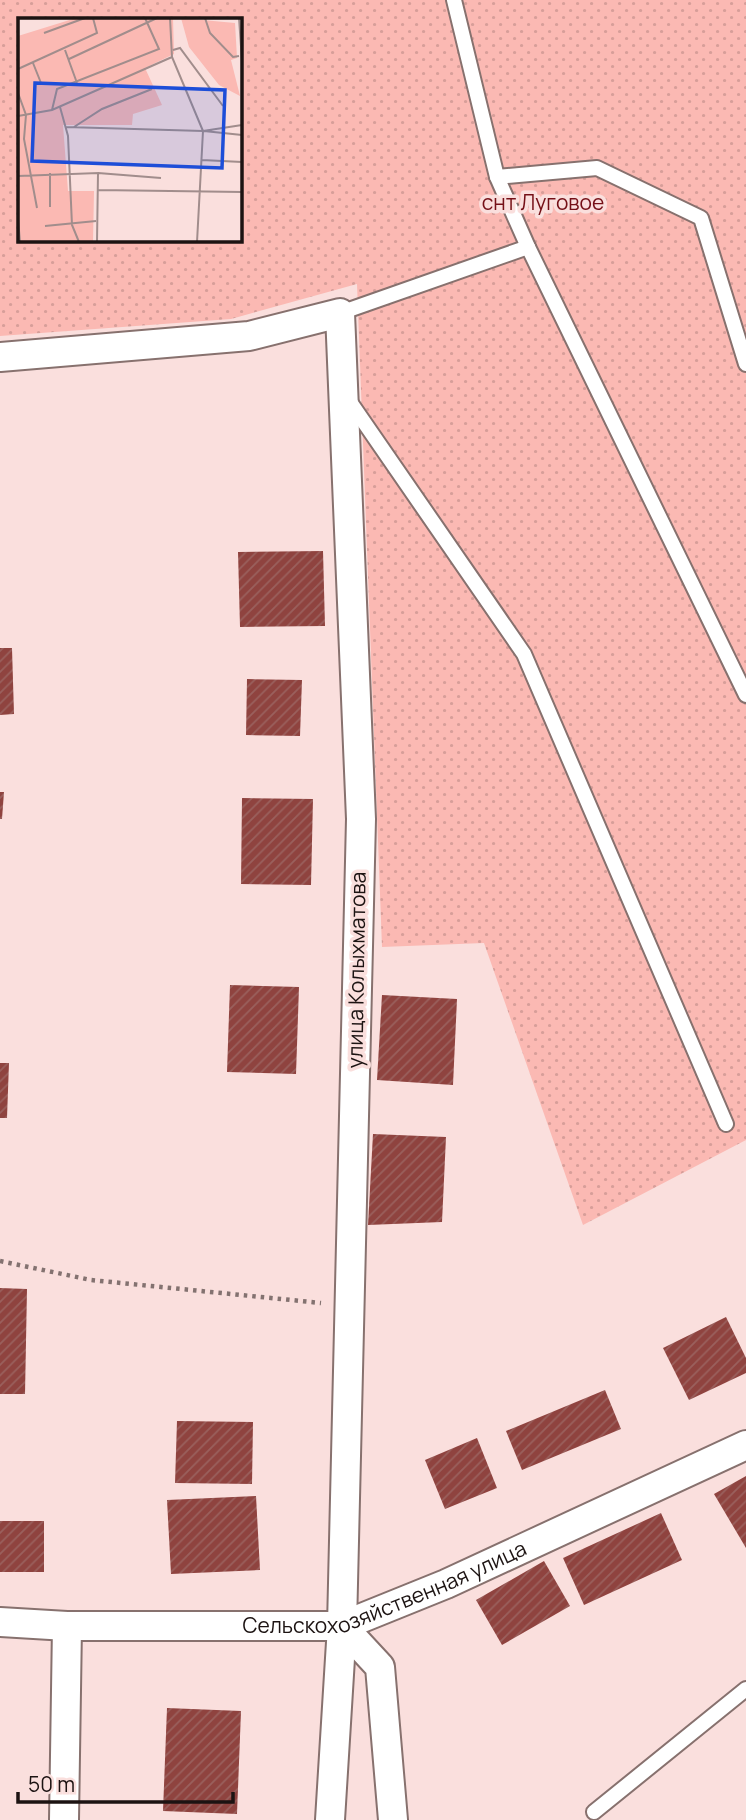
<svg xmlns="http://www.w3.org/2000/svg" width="746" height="1820" viewBox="0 0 746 1820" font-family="Manrope,sans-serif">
	<defs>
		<pattern id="green-dots" width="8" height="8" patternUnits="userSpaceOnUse" patternTransform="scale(1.75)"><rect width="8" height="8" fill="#fbb9b3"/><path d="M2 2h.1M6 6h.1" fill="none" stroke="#d79e99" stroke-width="1.8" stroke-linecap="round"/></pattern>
		<pattern id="building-hatch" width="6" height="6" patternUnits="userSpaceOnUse" patternTransform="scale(1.75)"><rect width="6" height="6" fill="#8f433f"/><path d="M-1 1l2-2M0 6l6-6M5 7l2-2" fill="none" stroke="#9a605d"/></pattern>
	</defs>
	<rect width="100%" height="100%" fill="#fadfdd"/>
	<path fill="url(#green-dots)" fill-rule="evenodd" d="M0 0H746V1140L583 1225 484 943 382 947 357 284 231 319 0 336ZM19 19H240V240H19Z"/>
	<g fill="url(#building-hatch)">
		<polygon points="323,551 325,626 240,627 238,552"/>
		<polygon points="0,648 12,648 14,714 0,715"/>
		<polygon points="247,679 302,680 300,736 246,735"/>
		<polygon points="0,792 4,792 2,819 0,819"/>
		<polygon points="242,798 313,799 311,885 241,884"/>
		<polygon points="230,985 299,987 296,1074 227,1072"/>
		<polygon points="382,995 457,999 453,1085 377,1080"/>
		<polygon points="0,1063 9,1063 7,1118 0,1118"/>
		<polygon points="373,1134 446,1137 442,1222 368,1225"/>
		<polygon points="0,1288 27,1289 25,1394 0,1394"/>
		<polygon points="726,1317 746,1358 746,1373 689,1400 663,1348"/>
		<polygon points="605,1390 621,1429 522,1470 506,1431"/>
		<polygon points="177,1421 253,1422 252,1484 175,1483"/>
		<polygon points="477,1438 497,1488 445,1509 425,1460"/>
		<polygon points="746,1476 746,1548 714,1494"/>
		<polygon points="256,1496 260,1570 171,1574 167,1500"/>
		<polygon points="661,1513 682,1560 584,1605 563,1558"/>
		<rect x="0" y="1521" width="44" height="51"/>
		<polygon points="544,1561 570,1606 502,1645 476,1600"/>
		<polygon points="167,1708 241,1711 237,1814 163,1811"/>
	</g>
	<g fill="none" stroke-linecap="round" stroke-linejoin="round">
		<defs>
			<g id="service">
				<polyline points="454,0 497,177 528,247 746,695"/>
				<polyline points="497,177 597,168 701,218 746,364"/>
				<polyline points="340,313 528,247"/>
				<polyline points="348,399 524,654 726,1124"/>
				<polyline points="594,1812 746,1689"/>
			</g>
			<g id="minor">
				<polyline points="0,357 249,336 340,313 361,819 342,1626 380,1667 393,1820"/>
				<path id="s1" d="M0 1622 67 1626H342L446 1584 746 1445"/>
				<polyline points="64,1820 67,1626"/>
				<polyline points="330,1820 342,1626"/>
			</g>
		</defs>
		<use href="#service" stroke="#87716e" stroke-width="18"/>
		<use href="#minor" stroke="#87716e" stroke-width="32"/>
		<polyline stroke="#837270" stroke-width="4.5" stroke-dasharray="3.5 5" stroke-linecap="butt" points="0,1261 91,1280 321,1303"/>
		<use href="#service" stroke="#fff" stroke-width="14"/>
		<use href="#minor" stroke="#fff" stroke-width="28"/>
	</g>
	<g text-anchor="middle" stroke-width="7" stroke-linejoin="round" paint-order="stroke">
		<g font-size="21" fill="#751017" stroke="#fadfdd">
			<text x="543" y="210">снт Луговое</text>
		</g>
		<g font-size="21" fill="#1c1312" stroke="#fadfdd">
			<text transform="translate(357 970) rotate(-89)" y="7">улица Колыхматова</text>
			<text dy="7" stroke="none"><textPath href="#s1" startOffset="392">Сельскохозяйственная улица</textPath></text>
		</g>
	</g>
	<g transform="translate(18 18)">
		<rect width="224" height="224" fill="#fadfdd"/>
		<path d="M58 0H155L156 36 127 50 144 87 115 96 114 107H45L50 173H76L75 224H0V18ZM163 0 217 5 219 40 213 42 222 78 201 67 171 29Z" fill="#fbb9b3"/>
		<path fill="none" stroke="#a18d8c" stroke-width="2" d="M152 0 154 39 185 113 179 224M187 0 192 15 215 39 221 38M221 0 224 43M26 15 67 0M47 32 59 65M155 32 162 30 205 88M51 41 139 0M15 45 23 65M0 51 79 15 75 0M0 75 8 97 6 121 19 190M42 89 50 118 54 207 61 224M34 92 39 71 141 31 127 0M0 98 34 92 154 39M48 109 185 113 224 107M56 109 84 91 134 71M186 113 224 117M184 142 224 144M80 155 143 160M0 158 80 155 79 224M80 172 224 174M32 189V155M0 201 2 224M27 208 78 203"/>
		<path fill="#1d4ed8" fill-opacity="0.15" stroke="#1d4ed8" stroke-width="3.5" d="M17 65 207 72 204 150 14 143Z"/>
		<rect width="224" height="224" fill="none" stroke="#1c1312" stroke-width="3.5"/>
	</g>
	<path d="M18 1792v10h215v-10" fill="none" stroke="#1c1312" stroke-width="3.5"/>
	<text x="28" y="1792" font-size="21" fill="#1c1312" stroke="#fadfdd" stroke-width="5" paint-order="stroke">50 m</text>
</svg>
